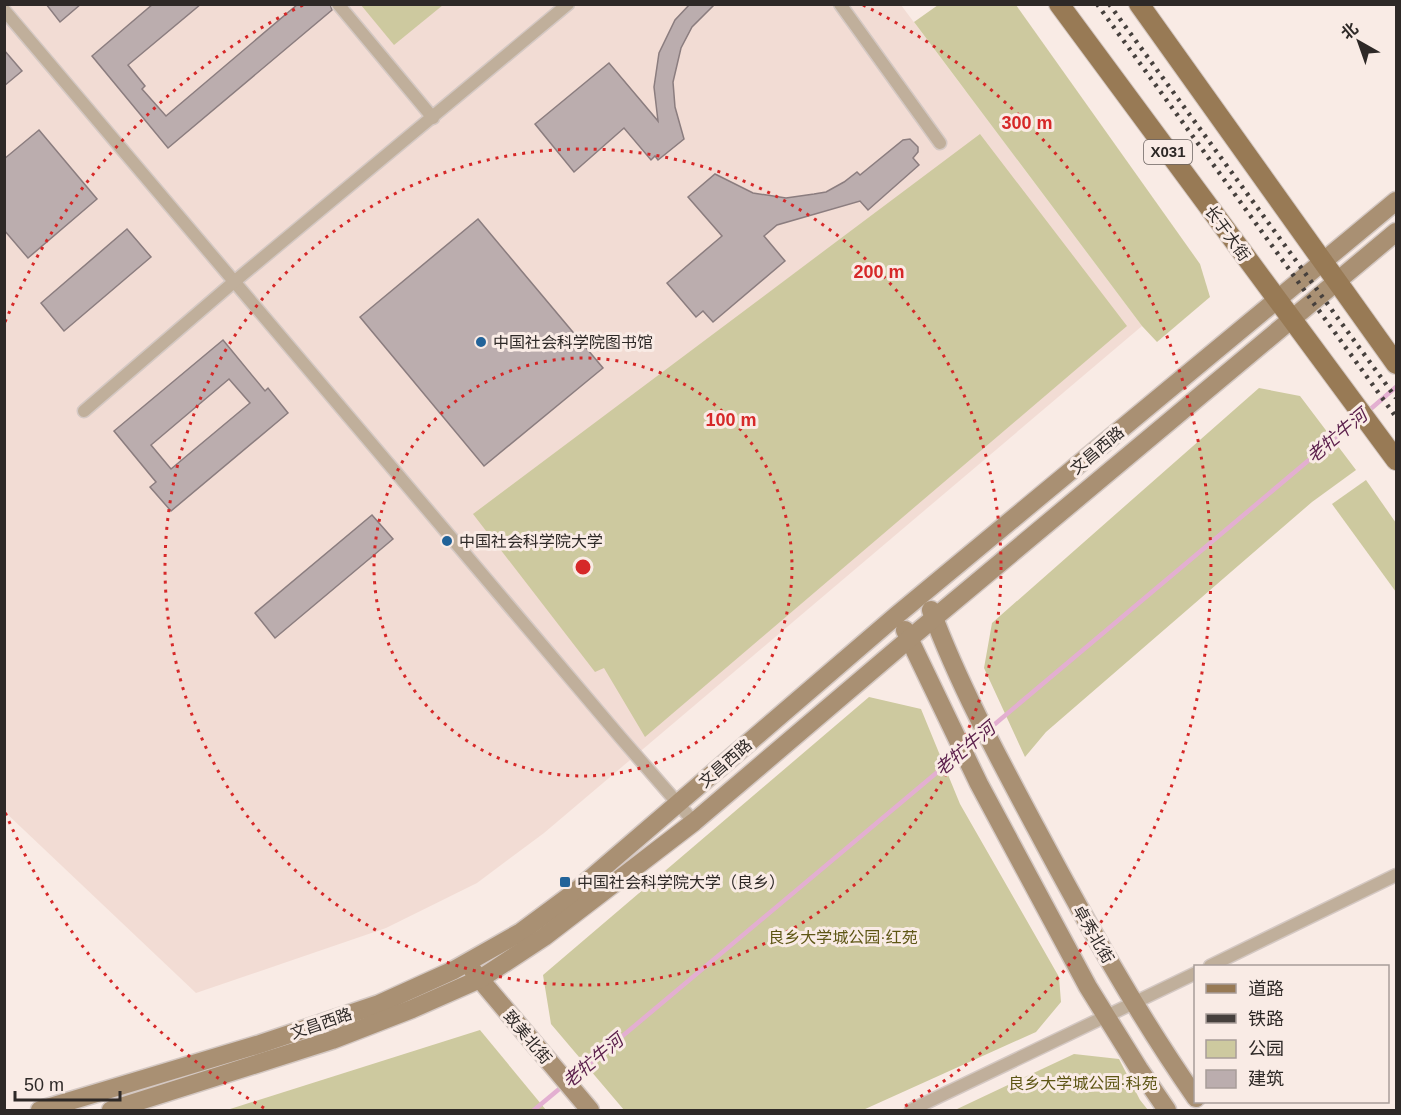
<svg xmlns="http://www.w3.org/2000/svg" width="1401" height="1115" viewBox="0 0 1401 1115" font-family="Arial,'Noto Sans SC',sans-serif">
	<rect width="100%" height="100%" fill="#f9ebe5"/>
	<polygon fill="#f2dcd4" points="4,5 901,5 1142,326 544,833 477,883 386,928 196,993 5,812"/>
	<g fill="#cdc99f">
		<polygon points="361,5 443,5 394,45"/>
		<polygon points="938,5 1016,5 1200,264 1210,297 1157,342 1142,326 914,22"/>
		<polygon points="980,134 1127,326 645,737 604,668 595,672 473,514"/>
		<polygon points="1259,388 1300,396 1356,470 1312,502 1046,732 1025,757 984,668 992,623"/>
		<polygon points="1366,480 1396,523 1396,592 1332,504"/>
		<polygon points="869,697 921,709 960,804 1059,977 1061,1002 1036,1032 863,1110 624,1110 551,1024 543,975"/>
		<polygon points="480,1030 546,1110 227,1110"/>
		<polygon points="1074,1054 1119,1059 1140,1100 1148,1110 955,1110"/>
	</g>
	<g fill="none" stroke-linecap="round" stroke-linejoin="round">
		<g stroke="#e3afd1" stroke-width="4.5">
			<polyline points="1366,413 1396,387"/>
			<polyline points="989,729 1359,418"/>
			<polyline points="966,748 982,734"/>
			<polyline points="570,1080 959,754"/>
			<polyline points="534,1110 564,1085"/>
		</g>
	</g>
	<g fill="#bbadae" stroke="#8b7d7f" stroke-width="1.5" fill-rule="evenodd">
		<polygon points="46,4 81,4 60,22"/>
		<polygon points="153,4 201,4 128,65 145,86 142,89 166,116 298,4 330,4 332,10 168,148 92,56"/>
		<polygon points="690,4 715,4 692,27 681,48 673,82 675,107 684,139 658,160 655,156 651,160 624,128 574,172 535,124 609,63 658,121 654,87 659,53 675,20"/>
		<polygon points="4,50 22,71 4,86"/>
		<polygon points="39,130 97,199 28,258 4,230 4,159"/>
		<polygon points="910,139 918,147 918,152 913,158 919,165 868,210 860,201 777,225 764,236 785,261 713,322 703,311 696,317 667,283 722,236 688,197 715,174 753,193 786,198 814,194 826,192 844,182 857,172 860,175 903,140"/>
		<polygon points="478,219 603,368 484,466 360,317"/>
		<polygon points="127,229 151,257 64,331 41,303"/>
		<path d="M223 340 265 391 268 388 288 413 171 511 150 487 156 482 114 431ZM229 379 250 403 171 469 151 445Z"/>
		<polygon points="372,515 393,539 275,638 255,613"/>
	</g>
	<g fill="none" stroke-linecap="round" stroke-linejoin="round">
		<defs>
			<g id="street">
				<polyline points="338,4 433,118"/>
				<polyline points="840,4 940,143"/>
				<polyline points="4,10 621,738 694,822"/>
				<polyline points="84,411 235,281 568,4"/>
				<polyline points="1210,966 1396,875"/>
				<polyline points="911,1110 1196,973"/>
			</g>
			<g id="secondary">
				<path d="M931 610C959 685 998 757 1036 828 1085 920 1136 1012 1196 1098"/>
				<polyline points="905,630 979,784 1088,987 1139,1069 1167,1110"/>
				<polyline points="473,971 590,1110"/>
				<polyline points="40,1110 260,1044 379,1004 454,970 521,932 575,892 897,615 1396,201"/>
				<polyline points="111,1110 332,1040 412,1009 480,979 544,937 694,822 909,639 1396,232"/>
			</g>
			<g id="primary">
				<polyline points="1059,4 1396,460"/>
				<polyline points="1139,4 1396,364"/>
			</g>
		</defs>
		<use href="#street" stroke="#d4c8c3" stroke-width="15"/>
		<use href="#secondary" stroke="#d4c8c3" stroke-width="21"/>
		<use href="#primary" stroke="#d4c8c3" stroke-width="22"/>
		<use href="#street" stroke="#c0af9b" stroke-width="12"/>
		<use href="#secondary" stroke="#a99073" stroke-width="18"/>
		<use href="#primary" stroke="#987a55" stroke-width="20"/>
		<g stroke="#46403d" stroke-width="4.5" stroke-dasharray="3 6" stroke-linecap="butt">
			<polyline points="1097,4 1396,417"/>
			<polyline points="1109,4 1396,398"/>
		</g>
	</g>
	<g fill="none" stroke="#d62828" stroke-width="3" stroke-dasharray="3 6">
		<circle cx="583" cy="567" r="209"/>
		<circle cx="583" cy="567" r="418"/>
		<path d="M264 1108A628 628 0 0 1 5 812M5 322A628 628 0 0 1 303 5M863 5A628 628 0 0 1 902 1108"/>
	</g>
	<g fill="#226399" stroke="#f9ebe5" stroke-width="2">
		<circle cx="481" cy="342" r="6"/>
		<circle cx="447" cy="541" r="6"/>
		<rect x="559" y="876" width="12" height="12" rx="3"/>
	</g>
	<g text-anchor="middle" stroke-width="6" stroke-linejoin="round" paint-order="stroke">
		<rect fill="#f9ebe5" stroke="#6b6360" stroke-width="1.5" x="1144" y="140" width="48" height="24" rx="4.5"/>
		<g font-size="15" font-weight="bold" fill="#2e2927">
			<text x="1168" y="157">X031</text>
		</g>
		<g font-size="16" fill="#2e2927" stroke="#f9ebe5">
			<text transform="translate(1228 233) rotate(54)" y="6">长于大街</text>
			<text transform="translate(1097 450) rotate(-40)" y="6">文昌西路</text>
			<text transform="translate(725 763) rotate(-41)" y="6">文昌西路</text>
			<text transform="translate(1094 934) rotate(60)" y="6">卓秀北街</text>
			<text transform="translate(321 1023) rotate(-19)" y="6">文昌西路</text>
			<text transform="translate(528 1037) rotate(50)" y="6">致美北街</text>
		</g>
		<g font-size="16" fill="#2e2927" stroke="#f9ebe5" text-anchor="start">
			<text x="493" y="348">中国社会科学院图书馆</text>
			<text x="459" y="547">中国社会科学院大学</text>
			<text x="577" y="888">中国社会科学院大学（良乡）</text>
		</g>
		<g font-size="16" fill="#5e5615" stroke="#f9ebe5">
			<text x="843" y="943">良乡大学城公园·红苑</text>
			<text x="1083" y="1089">良乡大学城公园·科苑</text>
		</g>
		<g font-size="18" font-style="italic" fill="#5c204c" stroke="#f9ebe5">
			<text transform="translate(1337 436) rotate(-40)" y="6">老牤牛河</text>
			<text transform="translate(965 749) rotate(-40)" y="6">老牤牛河</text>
			<text transform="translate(593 1061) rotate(-40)" y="6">老牤牛河</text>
		</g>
	</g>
	<circle cx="583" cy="567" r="9" fill="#d62828" stroke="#f9ebe5" stroke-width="3"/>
	<g font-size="18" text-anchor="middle" font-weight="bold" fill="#d62828" stroke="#f9ebe5" stroke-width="6" stroke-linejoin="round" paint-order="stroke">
		<text x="1027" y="129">300 m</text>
		<text x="879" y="278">200 m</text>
		<text x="731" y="426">100 m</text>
	</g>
	<rect width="1401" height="1115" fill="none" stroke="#2e2927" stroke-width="12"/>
	<rect x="1194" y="965" width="195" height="138" fill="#f9ebe5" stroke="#a89d99" stroke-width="1.5"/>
	<rect x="1206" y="984" width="30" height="9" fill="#987a55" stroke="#a89d99" stroke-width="1.5"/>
	<text x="1248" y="995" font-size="18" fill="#2e2927">道路</text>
	<rect x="1206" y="1014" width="30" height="9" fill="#46403d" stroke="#a89d99" stroke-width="1.5"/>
	<text x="1248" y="1025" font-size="18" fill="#2e2927">铁路</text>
	<rect x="1206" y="1040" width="30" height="18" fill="#cdc99f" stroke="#a89d99" stroke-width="1.5"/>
	<text x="1248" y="1055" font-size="18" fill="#2e2927">公园</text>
	<rect x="1206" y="1070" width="30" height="18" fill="#bbadae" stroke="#a89d99" stroke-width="1.5"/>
	<text x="1248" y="1085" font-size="18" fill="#2e2927">建筑</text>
	<g transform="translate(1359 42) rotate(320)" stroke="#f9ebe5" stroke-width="4.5" paint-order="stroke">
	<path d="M0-4.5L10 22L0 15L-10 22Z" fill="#2e2927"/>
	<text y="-9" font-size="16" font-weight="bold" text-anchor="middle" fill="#2e2927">北</text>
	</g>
	<path d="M15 1091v9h105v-9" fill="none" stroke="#2e2927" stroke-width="3"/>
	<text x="24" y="1091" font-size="18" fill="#2e2927" stroke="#f9ebe5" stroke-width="4.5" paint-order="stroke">50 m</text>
</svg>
